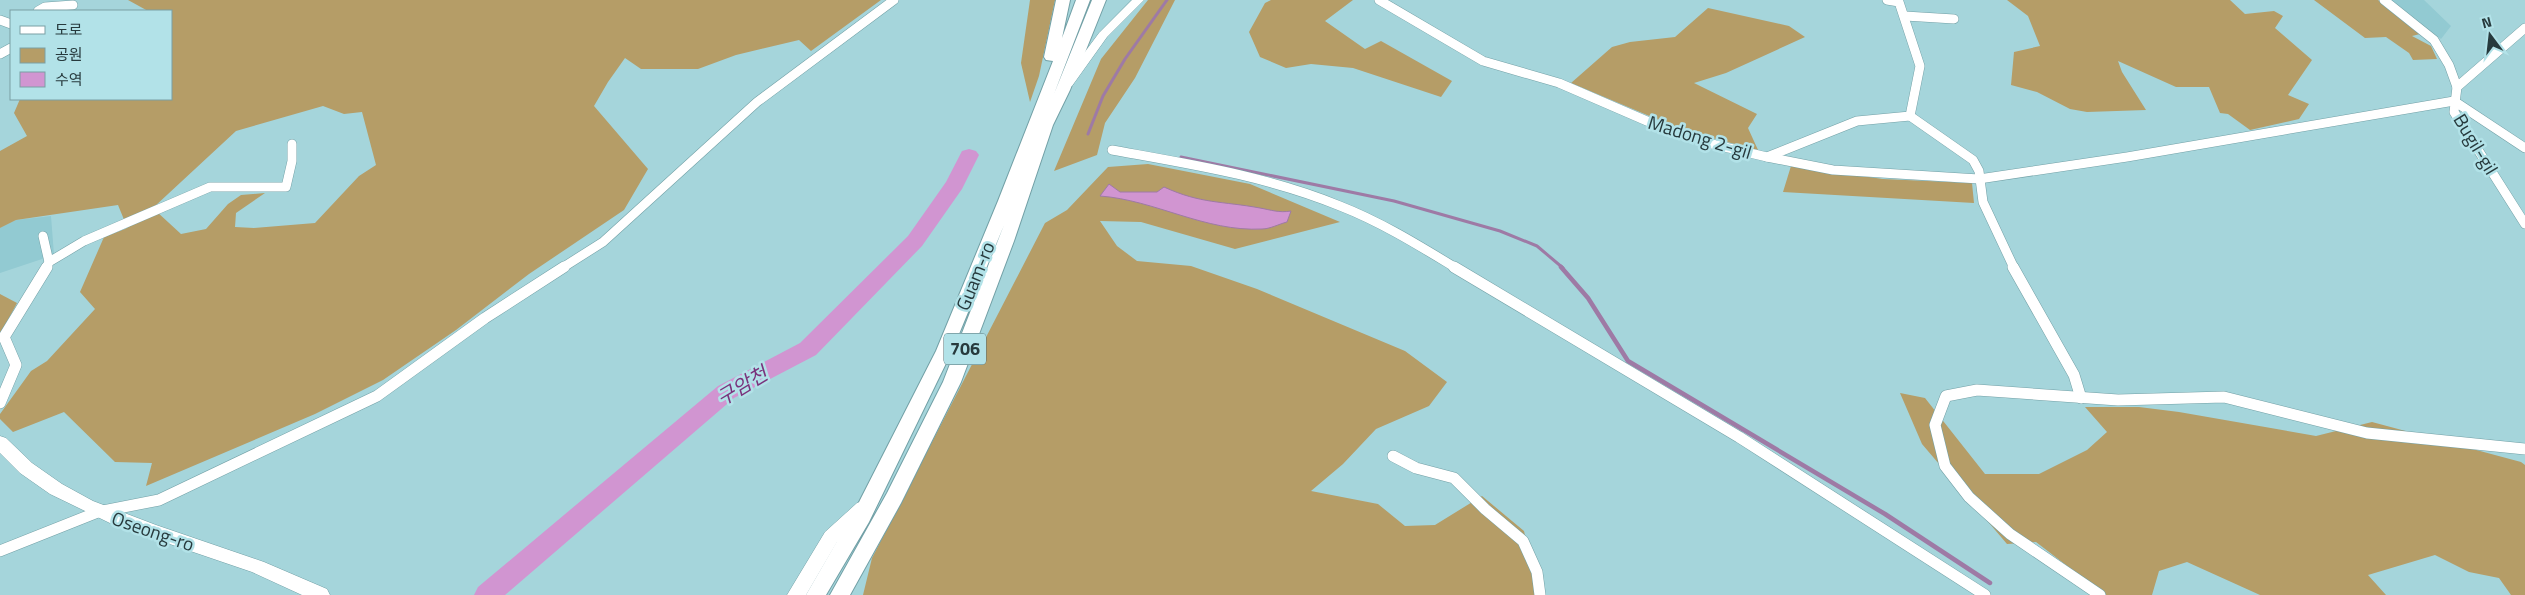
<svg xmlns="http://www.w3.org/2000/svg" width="2525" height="595" viewBox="0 0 2525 595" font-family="'Titillium Web','Noto Sans KR',sans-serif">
	<rect width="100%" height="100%" fill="#a5d5db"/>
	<g fill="#92cad2">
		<polygon points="2389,0 2424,0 2451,26 2441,39"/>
		<polygon points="51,216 54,255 0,273 0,228 16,220"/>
	</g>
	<g fill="#b59d67">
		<polygon points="128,0 881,0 811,51 799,40 736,55 698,69 641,69 625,58 608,82 594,106 648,169 624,210 529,274 456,330 383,380 315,414 146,486 152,463 115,462 64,412 13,432 0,419 0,414 31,371 47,361 95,309 80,292 104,237 125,229 156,211 181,234 206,229 228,204 241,195 265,193 236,213 235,227 254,228 315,223 359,176 376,165 362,112 344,114 323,106 236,131 154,207 125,222 118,205 16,220 0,228 0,151 27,136 14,113 20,99 171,99 171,11 148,11"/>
		<polygon points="1030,0 1055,0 1039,76 1030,102 1021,63"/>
		<polygon points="1148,0 1175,0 1135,78 1105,123 1097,155 1054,171 1101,59"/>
		<polygon points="1271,0 1353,0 1325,21 1365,49 1381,41 1452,81 1441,97 1353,68 1311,64 1286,68 1260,57 1249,32 1265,3"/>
		<polygon points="2007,0 2230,0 2245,14 2274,11 2283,16 2275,28 2312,60 2288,95 2309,104 2299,119 2250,130 2228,114 2220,113 2209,87 2176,87 2118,61 2122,72 2146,110 2087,112 2070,109 2037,92 2011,85 2014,52 2040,46 2028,16"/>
		<polygon points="2314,0 2378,0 2420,34 2412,36 2431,46 2437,59 2413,60 2409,53 2386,37 2365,38"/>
		<polygon points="1708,8 1789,26 1805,37 1726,73 1694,83 1757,114 1748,128 1758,150 1685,131 1571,83 1612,47 1630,42 1675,37"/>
		<polygon points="1148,164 1250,184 1340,222 1235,249 1141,222 1100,221 1117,246 1137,261 1191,266 1257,289 1405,351 1447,382 1429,406 1376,429 1343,464 1311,491 1378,504 1405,526 1435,525 1482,496 1524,531 1539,595 863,595 872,558 1045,223 1067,210 1108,167"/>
		<polygon points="1791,166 1883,179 1972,183 1974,203 1783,192"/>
		<polygon points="0,294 17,303 0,335"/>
		<polygon points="1900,393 1925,398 1985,474 2039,474 2087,450 2107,432 2085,407 2139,407 2179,412 2316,436 2372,422 2521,462 2525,465 2525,595 2511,595 2499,578 2469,572 2435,555 2368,575 2386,595 2260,595 2187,562 2159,571 2152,595 2105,595 2036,542 2007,544 1922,444"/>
	</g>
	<path fill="#d195d1" stroke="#9e7aa5" d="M1109 184 1120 192H1157L1164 187C1201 204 1222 201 1260 208 1271 210 1279 213 1291 211L1287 222C1279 224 1270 229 1262 229 1205 232 1155 200 1100 196Z"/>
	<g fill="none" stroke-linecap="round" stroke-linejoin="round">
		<g stroke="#9e7aa5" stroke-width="3">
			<polyline points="1088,134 1103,96 1125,59 1167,0"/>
			<polyline points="1181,157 1394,201 1500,231 1537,246 1563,268"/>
		</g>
		<polyline stroke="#9e7aa5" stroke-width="4.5" points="1561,267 1588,298 1628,361 1885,514 1990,583"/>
		<polygon fill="#d195d1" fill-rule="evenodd" points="969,149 976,151 979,155 962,189 922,246 816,355 734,398 505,595 474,595 478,587 718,386 800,343 908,236 946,182 962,151"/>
		<defs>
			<g id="minor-far1">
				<polyline points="1379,0 1483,61 1559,83 1663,128 1712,144 1767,157 1857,121 1910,116 1920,66 1899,2 1887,0"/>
				<polyline points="2384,0 2434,40 2449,65 2457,87"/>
				<polyline points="38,11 45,7 73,5"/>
				<polyline points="1905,16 1954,19"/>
				<polyline points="0,20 11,24"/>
				<polyline points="2525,28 2457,87 2454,112 2525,224"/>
				<polyline points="0,54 11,48"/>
				<polyline points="1910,116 1973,160 1979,171 1983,202 2014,268"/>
				<path d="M1112 150C1189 164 1267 176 1340 206 1381 222 1418 245 1456 268"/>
				<polyline points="1767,157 1833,170 1979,179 2127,157 2454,101 2525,148"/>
				<polyline points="43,236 49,262 46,268"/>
				<polyline points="49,262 84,241 210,187 286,187 292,161 292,144"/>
				<polyline points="562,268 603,242 757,102 894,0"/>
			</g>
			<g id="minor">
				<polyline points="1454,267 1739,437 1985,595"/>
				<polyline points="2013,267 2074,375 2081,398"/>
				<polyline points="0,403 16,365 4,337 47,267"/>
				<polyline points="1393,456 1416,468 1454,478 1485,509 1523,541 1537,572 1540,595"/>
				<polyline points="0,551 98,512 159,500 377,396 485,318 564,267"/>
				<polyline points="2100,595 2010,534 1969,497 1945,466 1935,425 1946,396 1977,390 2118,400 2224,397 2367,433 2525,449"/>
			</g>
			<polygon id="tertiary" points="1132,0 1144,0 1107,37 1072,86 1064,86 1062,83 1064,80 1099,33"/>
			<g id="secondary">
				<polygon points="0,436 6,438 32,463 62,484 93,501 156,525 264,562 327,589 330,595 302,595 252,572 114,525 50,494 20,473 0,453"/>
				<polygon points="863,501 869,503 872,508 869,513 837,542 806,595 787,595 825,532 857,503"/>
			</g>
			<polygon id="primary" points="1056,0 1070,0 1062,38 1076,0 1090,0 1054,94 1092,0 1106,0 1070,90 1053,125 1014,241 961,382 901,503 850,595 830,595 887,493 943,382 1004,225 952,351 869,522 826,595 806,595 855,510 936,351 998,201 1053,61 1046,60 1044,57"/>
		</defs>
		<use href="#minor-far1" stroke="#72a0a6" stroke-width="10"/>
		<use href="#minor" stroke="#72a0a6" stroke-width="12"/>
		<use href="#tertiary" stroke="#72a0a6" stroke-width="1"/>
		<use href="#secondary" stroke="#72a0a6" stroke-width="1"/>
		<use href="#primary" stroke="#72a0a6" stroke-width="2"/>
		<use href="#minor-far1" stroke="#fff" stroke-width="9"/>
		<use href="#minor" stroke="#fff" stroke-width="11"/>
		<use href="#tertiary" fill="#fff" fill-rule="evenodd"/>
		<use href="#secondary" fill="#fff" fill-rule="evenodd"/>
		<use href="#primary" fill="#fff" fill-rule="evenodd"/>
	</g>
	<g text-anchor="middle" stroke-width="5" stroke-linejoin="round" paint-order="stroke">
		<rect fill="#b2e2e8" stroke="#516c70" stroke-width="1" x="944" y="333.5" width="42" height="31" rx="4"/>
		<g font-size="18" font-weight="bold" fill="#273a3d">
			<text x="965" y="355">706</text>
		</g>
		<g font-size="19" fill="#273a3d" stroke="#b2e2e8">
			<text transform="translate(1700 137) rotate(17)" y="7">Madong 2-gil</text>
			<text transform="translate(2476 144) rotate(59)" y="7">Bugil-gil</text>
			<text transform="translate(975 276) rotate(-68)" y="7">Guam-ro</text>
			<text transform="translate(153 531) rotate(19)" y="7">Oseong-ro</text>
		</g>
		<g font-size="20" font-style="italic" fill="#7a337c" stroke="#b2e2e8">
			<text transform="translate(742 386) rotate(-31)" y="7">구암천</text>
		</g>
	</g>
	<rect x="10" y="10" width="162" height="90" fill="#b2e2e8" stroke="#7a9fa4"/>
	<rect x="20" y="26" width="25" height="8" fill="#ffffff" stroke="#7a9fa4"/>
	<text x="55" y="35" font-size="15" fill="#273a3d">도로</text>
	<rect x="20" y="48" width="25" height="15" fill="#b59d67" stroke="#7a9fa4"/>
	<text x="55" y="60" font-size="15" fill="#273a3d">공원</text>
	<rect x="20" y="72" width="25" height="15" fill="#d195d1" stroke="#7a9fa4"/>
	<text x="55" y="85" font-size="15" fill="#273a3d">수역</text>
	<g transform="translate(2490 35) rotate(345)" stroke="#b2e2e8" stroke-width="4" paint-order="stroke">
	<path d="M0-4L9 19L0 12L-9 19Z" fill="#273a3d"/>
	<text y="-8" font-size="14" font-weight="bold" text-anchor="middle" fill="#273a3d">N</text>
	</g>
</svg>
